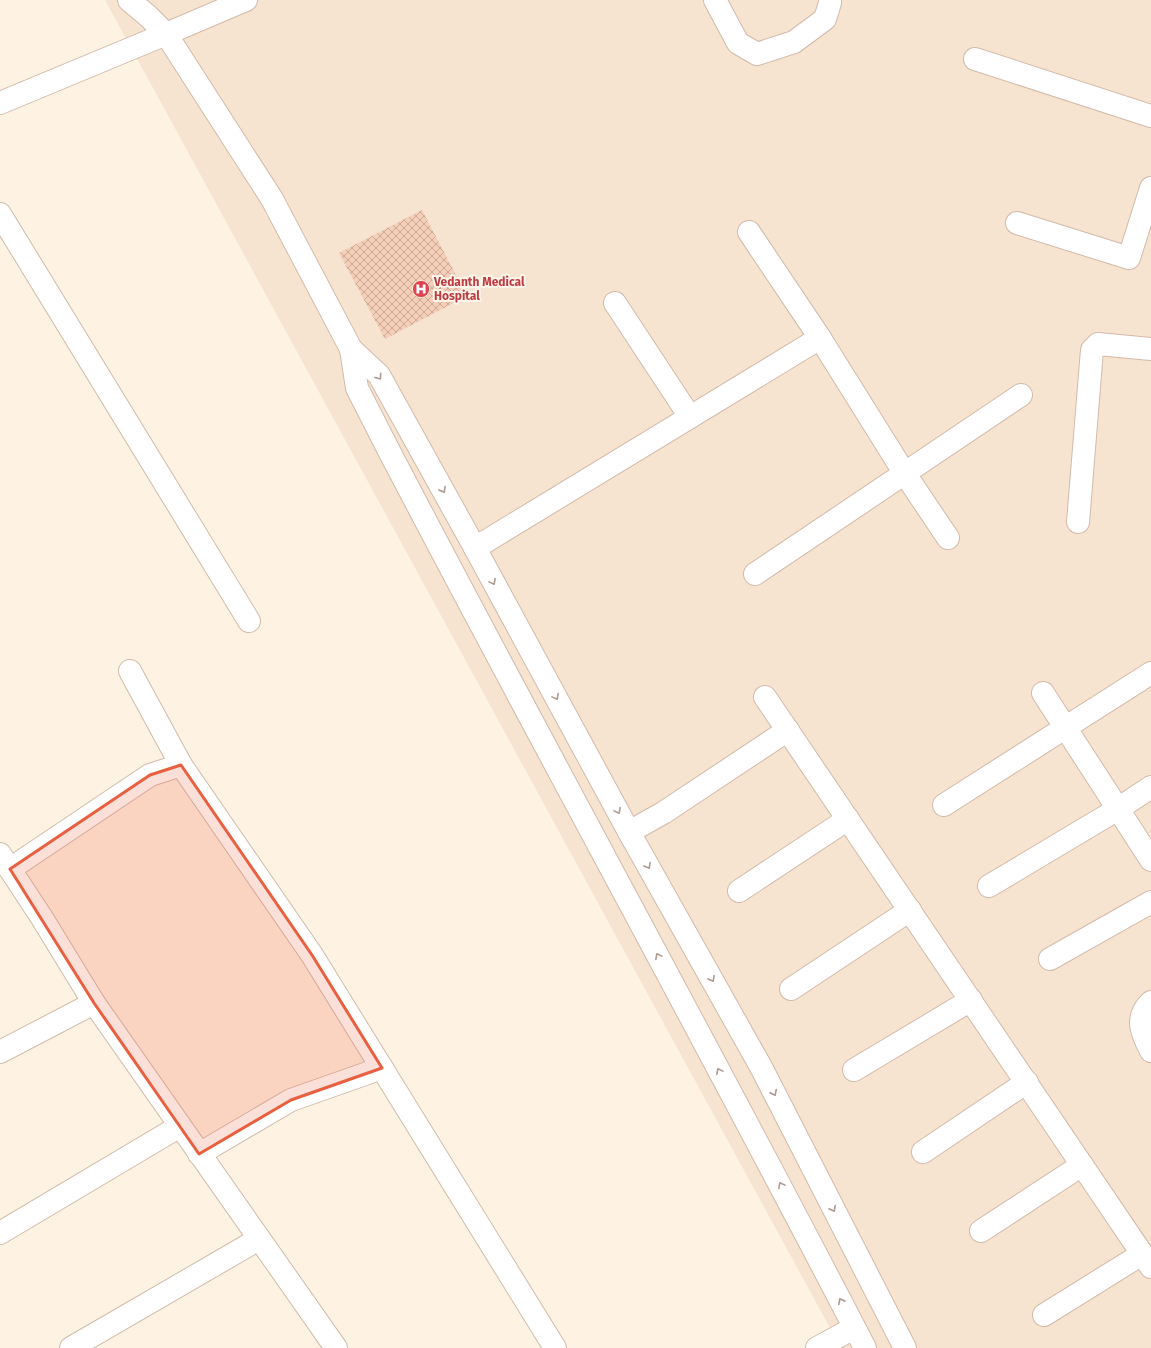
<svg xmlns="http://www.w3.org/2000/svg" width="1151" height="1348" viewBox="0 0 1151 1348" font-family="'Fira Sans',sans-serif">
	<defs>
		<pattern id="building-cross-hatch" width="8" height="8" patternUnits="userSpaceOnUse"><rect width="8" height="8" fill="#f5ceb8"/><path d="M0 0l8 8M0 8l8-8" fill="none" stroke="#cbaa97"/></pattern>
	</defs>
	<rect width="100%" height="100%" fill="#fef2e2"/>
	<polygon fill="#f6e3d0" points="105,0 1151,0 1151,1348 841,1348"/>
	<polygon fill="url(#building-cross-hatch)" points="422,210 467,296 385,339 339,253"/>
	<g fill="none" stroke-linecap="round" stroke-linejoin="round">
		<defs>
			<g id="street">
				<polyline points="129,0 148,16 166,34 246,0"/>
				<polyline points="715,0 738,43 757,54 794,42 825,19 830,3 830,0"/>
				<polyline points="975,59 1151,116"/>
				<path d="M0 103 166 34 272 199 351 349 357 388 387 447C544 748 709 1046 865 1348"/>
				<polyline points="0,214 249,621"/>
				<polyline points="1017,223 1129,258 1151,188"/>
				<polyline points="749,232 820,338 905,474 948,538"/>
				<polyline points="615,303 690,417"/>
				<polyline points="351,349 379,375 475,548 629,832 761,1067 905,1348"/>
				<polyline points="1078,522 1092,350 1098,344 1151,349"/>
				<polyline points="475,548 820,338"/>
				<polyline points="755,574 1021,395"/>
				<polyline points="130,671 181,765 312,955 555,1348"/>
				<polyline points="1043,693 1151,860"/>
				<polyline points="765,697 1151,1267"/>
				<polyline points="944,805 1151,673"/>
				<polyline points="629,832 663,813 788,730"/>
				<polyline points="0,854 42,918 94,1003 336,1348"/>
				<polyline points="10,869 150,775 181,765"/>
				<polyline points="989,886 1118,809 1151,787"/>
				<polyline points="739,891 848,819"/>
				<polyline points="1050,959 1151,902"/>
				<polyline points="791,989 910,910"/>
				<path d="M1151 1002C1134 1018 1142 1034 1151 1051"/>
				<polyline points="0,1052 94,1003"/>
				<polyline points="854,1070 971,1000"/>
				<polyline points="923,1152 1027,1082"/>
				<polyline points="199,1154 291,1100 382,1068"/>
				<polyline points="981,1231 1082,1165"/>
				<polyline points="0,1233 180,1126"/>
				<polyline points="1044,1315 1142,1254"/>
				<polyline points="71,1348 259,1239"/>
				<polyline points="817,1348 854,1328"/>
			</g>
		</defs>
		<use href="#street" stroke="#d1bbab" stroke-width="24"/>
		<use href="#street" stroke="#fff" stroke-width="22"/>
	</g>
	<defs><path id="oneway-chevron" d="M-2-3.5L2.5 0L-2 3.5" fill="none" stroke-width="1.6" stroke-linecap="round" stroke-linejoin="round"/></defs>
	<g stroke="#ad9a91">
		<use href="#oneway-chevron" transform="translate(379 377) rotate(54)"/>
		<use href="#oneway-chevron" transform="translate(443 490) rotate(61)"/>
		<use href="#oneway-chevron" transform="translate(493 582) rotate(62)"/>
		<use href="#oneway-chevron" transform="translate(556 697) rotate(62)"/>
		<use href="#oneway-chevron" transform="translate(618 811) rotate(62)"/>
		<use href="#oneway-chevron" transform="translate(648 866) rotate(61)"/>
		<use href="#oneway-chevron" transform="translate(658 956) rotate(-118)"/>
		<use href="#oneway-chevron" transform="translate(712 979) rotate(61)"/>
		<use href="#oneway-chevron" transform="translate(719 1071) rotate(-118)"/>
		<use href="#oneway-chevron" transform="translate(774 1093) rotate(63)"/>
		<use href="#oneway-chevron" transform="translate(781 1185) rotate(-118)"/>
		<use href="#oneway-chevron" transform="translate(833 1209) rotate(63)"/>
		<use href="#oneway-chevron" transform="translate(841 1301) rotate(-117)"/>
	</g>
	<path fill="#e96040" fill-opacity="0.2" stroke="#e96040" stroke-width="3" stroke-linejoin="round" d="M181 765 312 955 382 1068 291 1100 199 1154 94 1003 10 869 150 775Z"/>
	<defs>
		<symbol id="hospital-disc" viewBox="-11 -11 22 22"><circle r="9.5" fill="#e0444e" stroke="#fff6ea"/><path d="M-5-5h3v3.5h4V-5h3V5h-3V1.5h-4V5h-3Z" fill="#fff"/></symbol>
	</defs>
	<g fill-rule="evenodd">
		<use href="#hospital-disc" x="411" y="279" width="20" height="20"/>
	</g>
	<g text-anchor="middle" stroke-width="4" stroke-linejoin="round" paint-order="stroke">
		<g font-size="12" font-weight="bold" fill="#be3a42" stroke="#fff6ea" text-anchor="start">
			<text x="434" y="286">Vedanth Medical<tspan x="434" dy="14">Hospital</tspan></text>
		</g>
	</g>
</svg>
